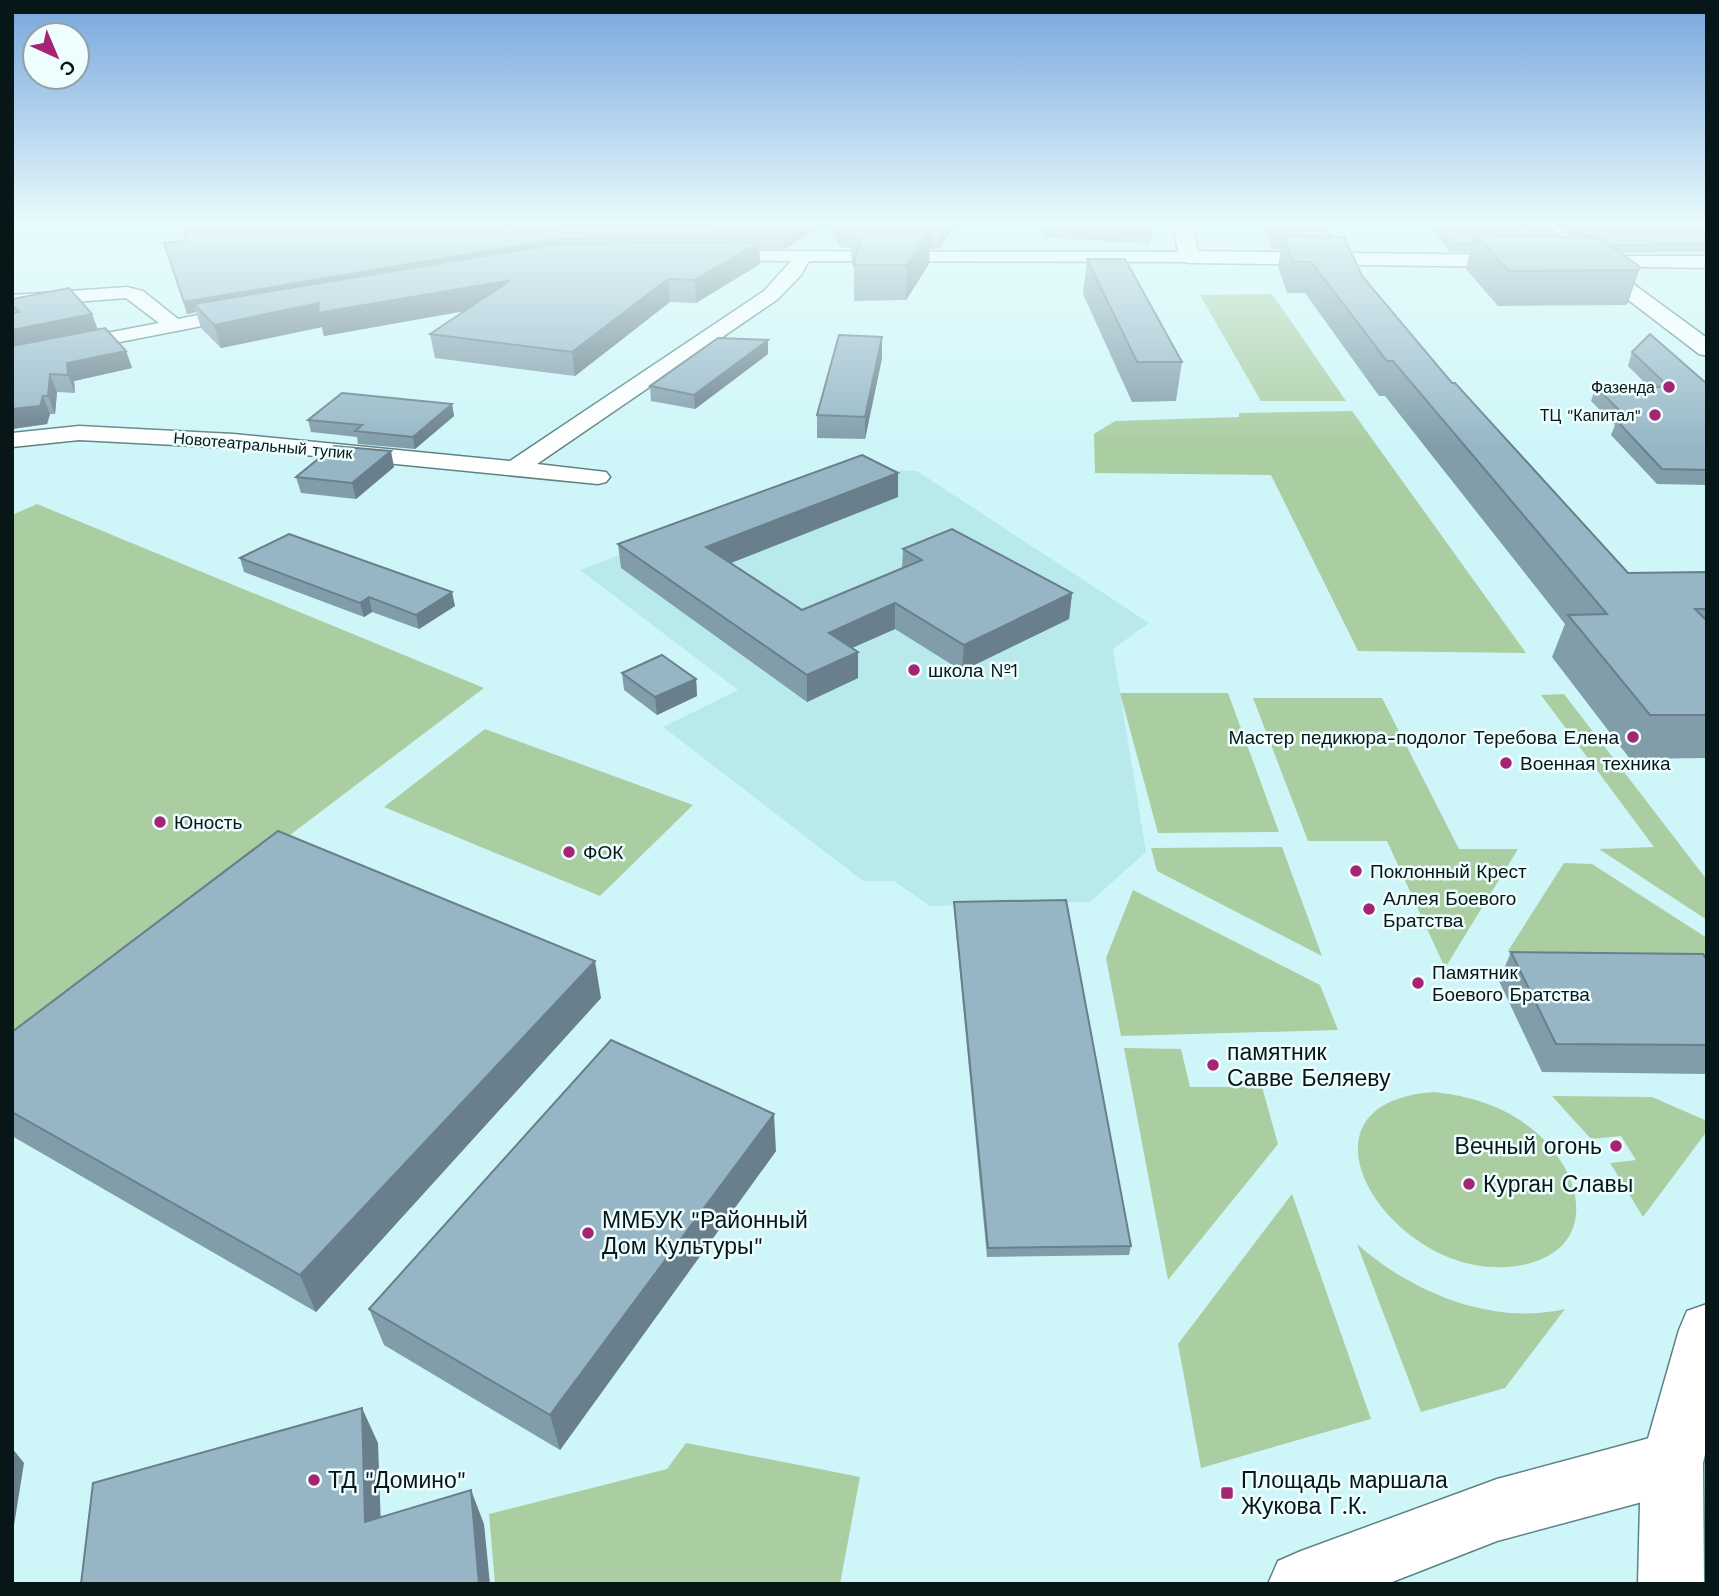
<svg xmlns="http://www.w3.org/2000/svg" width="1719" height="1596" viewBox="0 0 1719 1596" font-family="'Work Sans',sans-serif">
	<rect width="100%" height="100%" fill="#cef6f8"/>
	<g fill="#b8eaec">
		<polygon points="12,223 156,223 150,241 12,254"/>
		<polygon points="615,223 1151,223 1150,251 597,245"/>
		<polygon points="845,469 917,471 1149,623 1113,649 1146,852 1090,902 930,906 894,881 863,881 663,727 738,690 580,570"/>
	</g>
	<g fill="#abcda2">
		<polygon points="1272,294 1346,401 1261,401 1200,295"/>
		<polygon points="1352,411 1526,653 1358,651 1271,475 1095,473 1094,434 1115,421 1239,417 1239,413"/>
		<polygon points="37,504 484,688 26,1035 12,1040 12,515"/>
		<polygon points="1120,693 1228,693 1279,832 1158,833"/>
		<polygon points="1564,694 1707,880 1707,920 1599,849 1654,847 1541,695"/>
		<polygon points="1253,698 1382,698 1459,849 1518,849 1445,968 1387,841 1308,841"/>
		<polygon points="485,729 693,805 600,896 384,807"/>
		<polygon points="1282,847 1322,956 1157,871 1151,848"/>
		<polygon points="1564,863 1592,864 1707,938 1707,995 1520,976 1508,951"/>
		<polygon points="1133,890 1320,985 1338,1030 1121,1036 1106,958"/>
		<polygon points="1124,1048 1181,1049 1190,1087 1262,1087 1278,1144 1168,1280"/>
		<path d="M1434 1092C1470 1096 1504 1106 1532 1129 1591 1177 1599 1260 1507 1267 1390 1276 1279 1103 1434 1092Z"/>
		<polygon points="1552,1096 1652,1097 1707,1121 1707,1131 1643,1217 1610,1163 1636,1160 1621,1136 1591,1139"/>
		<polygon points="1292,1194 1371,1419 1201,1468 1178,1344"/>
		<path d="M1357 1244C1411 1292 1492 1326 1565 1309L1505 1388 1421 1412Z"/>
		<polygon points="686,1443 860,1477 840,1584 495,1584 489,1514 667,1469"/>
	</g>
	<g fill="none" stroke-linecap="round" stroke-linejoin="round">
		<defs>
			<g id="minor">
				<polygon points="1535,223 1554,223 1602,262 1593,267 1587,266"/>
				<polygon points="713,251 1189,252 1198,257 1189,262 809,261 801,275 778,299 537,464 606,472 610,477 606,482 598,484 233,448 79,440 12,447 12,433 79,426 233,434 510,461 764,291 791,261 707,260 704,256"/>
				<polygon points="127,287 143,291 178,319 243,306 252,312 243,318 12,363 12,351 159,323 126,298 12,307 12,295"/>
			</g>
			<polygon id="tertiary" points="1593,256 1707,256 1707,268 1586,266 1583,262 1586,258"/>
			<g id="secondary">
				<polygon points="1173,223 1192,223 1198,251 1520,255 1527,257 1530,261 1527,265 1520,267 1189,263 1182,261 1179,257"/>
				<polygon points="1591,256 1598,258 1707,338 1707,356 1699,354 1584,266 1581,262 1584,258"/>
				<polygon points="1672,1432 1694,1441 1703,1463 1694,1485 1672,1494 1497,1541 1387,1584 1268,1584 1278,1561 1301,1551 1497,1479"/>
			</g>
			<polygon id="primary" points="1707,1304 1707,1446 1703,1463 1704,1584 1638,1584 1641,1463 1679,1330 1687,1311"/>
		</defs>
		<use href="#minor" stroke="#5e8385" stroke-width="3"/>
		<use href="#tertiary" stroke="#5e8385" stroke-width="3"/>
		<use href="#secondary" stroke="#5e8385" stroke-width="3"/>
		<use href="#primary" stroke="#5e8385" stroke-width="3"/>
		<use href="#minor" fill="#fff" fill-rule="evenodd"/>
		<use href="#tertiary" fill="#fff" fill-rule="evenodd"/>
		<use href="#secondary" fill="#fff" fill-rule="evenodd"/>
		<use href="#primary" fill="#fff" fill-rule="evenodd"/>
	</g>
	<g fill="#819daa">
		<polygon points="184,223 565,223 564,225 706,226 708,223 956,223 939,249 930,249 929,264 906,300 854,301 854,267 852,264 851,248 841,248 825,224 785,249 759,249 760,264 696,303 670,302 575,376 435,358 430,334 464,311 324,336 322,327 221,348 201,328 196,312 187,314 164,243 186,241"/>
		<polygon points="1262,223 1324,223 1330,237 1452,383 1628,573 1707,572 1707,758 1630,759 1552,657 1565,624 1385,396 1379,396 1305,293 1287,293 1278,267 1281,249 1272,249"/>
		<polygon points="1426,223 1544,223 1559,236 1574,236 1558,223 1707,223 1707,252 1653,252 1652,253 1621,253 1640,267 1628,302 1626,305 1498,306 1466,269 1470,252 1450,252"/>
		<polygon points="1043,227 1152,234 1150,244 1042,237"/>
		<polygon points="1087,259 1182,362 1176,401 1132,402 1083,294"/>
		<polygon points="12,299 92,314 98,330 126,351 132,368 74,381 75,393 57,392 55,414 50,414 47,424 12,429 12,313 14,313 12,308"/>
		<polygon points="1632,352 1707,384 1707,485 1657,484 1611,435 1615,425 1591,401 1596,387 1649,387 1628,366"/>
		<polygon points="768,354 695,409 651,401 650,386"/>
		<polygon points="882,358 865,439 817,438 817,415"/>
		<polygon points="452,404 454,416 415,449 358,444 357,437 311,432 308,420"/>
		<polygon points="394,467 356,499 301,493 296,477"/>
		<polygon points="898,473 898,497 730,563 802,610 902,568 903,549 1072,593 1069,619 962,671 895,629 852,648 858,678 807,702 621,568 618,544"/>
		<polygon points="240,558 455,606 419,629 372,612 364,617 244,572"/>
		<polygon points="622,673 696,679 697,696 657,715 624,690"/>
		<polygon points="954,902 1131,1246 1129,1255 987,1257 954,911"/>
		<polygon points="1511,952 1707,960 1707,1074 1542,1072 1499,981"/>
		<polygon points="601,998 316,1312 12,1136 12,1032"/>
		<polygon points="776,1151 560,1450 384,1345 369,1309"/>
	</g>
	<g fill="#697f8b">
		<polygon points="808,223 825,224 785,249 784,237"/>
		<polygon points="949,223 956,223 939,249 940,238"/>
		<polygon points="930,230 929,264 906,300 907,265"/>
		<polygon points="558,239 560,250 194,304 196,312 187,314 184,302"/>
		<polygon points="759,242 760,264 696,303 695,280"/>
		<polygon points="1640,267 1628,302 1626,305 1638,270"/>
		<polygon points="668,279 670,302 575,376 572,352"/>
		<polygon points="511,280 515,302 324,336 322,327 221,348 214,325 319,303"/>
		<polygon points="92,314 98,331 12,348 12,330"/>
		<polygon points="882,337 882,358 865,439 865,417"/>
		<polygon points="768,340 768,354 695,409 694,395"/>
		<polygon points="126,351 132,368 74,381 75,393 68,375 67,363"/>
		<polygon points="50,374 57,392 55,414 48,396"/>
		<polygon points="43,396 50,414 47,424 12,429 12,409"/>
		<polygon points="452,404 454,416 415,449 413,437"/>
		<polygon points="391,451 394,467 356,499 352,483"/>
		<polygon points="898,473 898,497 708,572 706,547"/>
		<polygon points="452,592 455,606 419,629 416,615"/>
		<polygon points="1072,593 1069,619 962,671 964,645"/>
		<polygon points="369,597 372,612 364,617 360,603"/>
		<polygon points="895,603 895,629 829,658 829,633"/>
		<polygon points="858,652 858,678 807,702 807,675"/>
		<polygon points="696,679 697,696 657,715 655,697"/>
		<polygon points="595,961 601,998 316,1312 300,1275"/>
		<polygon points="774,1114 776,1151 560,1450 550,1415"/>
		<polygon points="362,1408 378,1443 382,1555 365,1522"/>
		<polygon points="12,1448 24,1463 12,1538"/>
		<polygon points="471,1490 484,1524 490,1584 479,1584"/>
	</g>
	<g fill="#96b6c6" stroke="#697f8b" stroke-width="2">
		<polygon points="184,223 556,223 555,225 706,226 708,223 808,223 784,237 558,239 184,302 164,243 186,241"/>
		<polygon points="832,223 949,223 940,238 930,238 930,230 851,230 851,237 841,237"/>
		<polygon points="1044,223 1151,223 1152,234 1043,227"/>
		<polygon points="1268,223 1324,223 1330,237 1283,236 1283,239 1273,239"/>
		<polygon points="1435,223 1544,223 1559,236 1475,235 1473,244 1453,244"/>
		<polygon points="1570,223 1707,223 1707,244 1653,244 1655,245 1610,245 1598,237 1587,236"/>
		<polygon points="851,230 930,230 907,265 854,265 860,242"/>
		<polygon points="1475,235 1598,237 1640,267 1638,270 1509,271"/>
		<polygon points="1283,236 1344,237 1362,276 1452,383 1455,383 1628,573 1707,572 1707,609 1695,609 1707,621 1707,715 1650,715 1568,615 1607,614 1393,361 1387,361 1311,262 1293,262"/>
		<polygon points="759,242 695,280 668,279 572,352 430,334 511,280 318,313 319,303 214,325 194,304 557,244"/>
		<polygon points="1087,259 1125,259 1182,362 1137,362"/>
		<polygon points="69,288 92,314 12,330 12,313 19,312 12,304 12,299"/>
		<polygon points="105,328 126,351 67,363 68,375 50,374 48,396 43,396 40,406 12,409 12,346"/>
		<polygon points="1650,334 1707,384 1707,470 1662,469 1616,420 1629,420 1596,387 1669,387 1632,352"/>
		<polygon points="839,335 882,337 865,417 817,415"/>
		<polygon points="718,338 768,340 694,395 650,386"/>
		<polygon points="342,393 452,404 413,437 355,431 362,425 308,420"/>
		<polygon points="334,446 391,451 352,483 296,477"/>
		<polygon points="862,455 898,473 706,547 802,610 922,560 903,549 952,529 1072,593 964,645 895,603 829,633 858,652 807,675 618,544"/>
		<polygon points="289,534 452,592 416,615 369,597 360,603 240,558"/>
		<polygon points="662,655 696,679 655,697 622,673"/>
		<polygon points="278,831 595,961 300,1275 12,1112 12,1032"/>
		<polygon points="1066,900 1131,1246 988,1248 954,902"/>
		<polygon points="1511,952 1703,954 1707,960 1707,1045 1556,1044"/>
		<polygon points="611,1040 774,1114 550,1415 369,1309"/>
		<polygon points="362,1408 365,1522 471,1490 479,1584 81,1584 93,1483"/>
	</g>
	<linearGradient id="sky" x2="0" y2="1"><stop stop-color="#77a6dc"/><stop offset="0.5" stop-color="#e9fbfc"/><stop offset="1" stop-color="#e9fbfc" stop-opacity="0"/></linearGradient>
	<rect width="1719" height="447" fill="url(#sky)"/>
	<g fill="#a52473" stroke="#eefeff" stroke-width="2.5">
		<circle cx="1669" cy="387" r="7"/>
		<circle cx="1655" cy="415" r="7"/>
		<circle cx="914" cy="670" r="7"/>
		<circle cx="1633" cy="737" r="7"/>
		<circle cx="1506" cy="763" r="7"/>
		<circle cx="160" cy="822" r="7"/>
		<circle cx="569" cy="852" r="7"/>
		<circle cx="1356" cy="871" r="7"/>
		<circle cx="1369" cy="909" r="7"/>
		<circle cx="1418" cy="983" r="7"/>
		<circle cx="1213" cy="1065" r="7"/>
		<circle cx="1616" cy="1146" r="7"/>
		<circle cx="1469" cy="1184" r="7"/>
		<circle cx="588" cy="1233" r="7"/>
		<circle cx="314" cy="1480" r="7"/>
		<rect x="1220" y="1486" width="14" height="14" rx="3.5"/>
	</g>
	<g text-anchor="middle" stroke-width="5" stroke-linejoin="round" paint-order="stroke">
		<g font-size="16" fill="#071617" stroke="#eefeff" text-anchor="end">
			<text x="1655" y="393">Фазенда</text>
			<text x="1641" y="421">ТЦ "Капитал"</text>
		</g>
		<g font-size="16" fill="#071617" stroke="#eefeff">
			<text transform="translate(263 445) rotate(5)" y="6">Новотеатральный тупик</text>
		</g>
		<g font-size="19" fill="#071617" stroke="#eefeff" text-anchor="start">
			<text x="928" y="677">школа №1</text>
			<text x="1619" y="744" text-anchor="end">Мастер педикюра-подолог Теребова Елена</text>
			<text x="1520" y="770">Военная техника</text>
			<text x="174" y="829">Юность</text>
			<text x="583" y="859">ФОК</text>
			<text x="1370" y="878">Поклонный Крест</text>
			<text x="1383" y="905">Аллея Боевого<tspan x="1383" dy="22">Братства</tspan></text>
			<text x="1432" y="979">Памятник<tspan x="1432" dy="22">Боевого Братства</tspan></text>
		</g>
		<g font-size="23" fill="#071617" stroke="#eefeff" text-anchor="start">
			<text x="1227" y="1060">памятник<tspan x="1227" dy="26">Савве Беляеву</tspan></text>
			<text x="1602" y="1154" text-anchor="end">Вечный огонь</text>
			<text x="1483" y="1192">Курган Славы</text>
			<text x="602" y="1228">ММБУК "Районный<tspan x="602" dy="26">Дом Культуры"</tspan></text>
			<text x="328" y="1488">ТД "Домино"</text>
			<text x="1241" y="1488">Площадь маршала<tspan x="1241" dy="26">Жукова Г.К.</tspan></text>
		</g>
	</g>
	<rect width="1719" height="1596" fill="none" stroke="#071617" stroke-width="28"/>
	<g transform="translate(56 56) rotate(136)"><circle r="33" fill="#eefeff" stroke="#92a1a2" stroke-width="2"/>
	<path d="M0-5L12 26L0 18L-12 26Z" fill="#a52473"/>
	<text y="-10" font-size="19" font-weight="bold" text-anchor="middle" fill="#071617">С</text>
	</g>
</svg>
